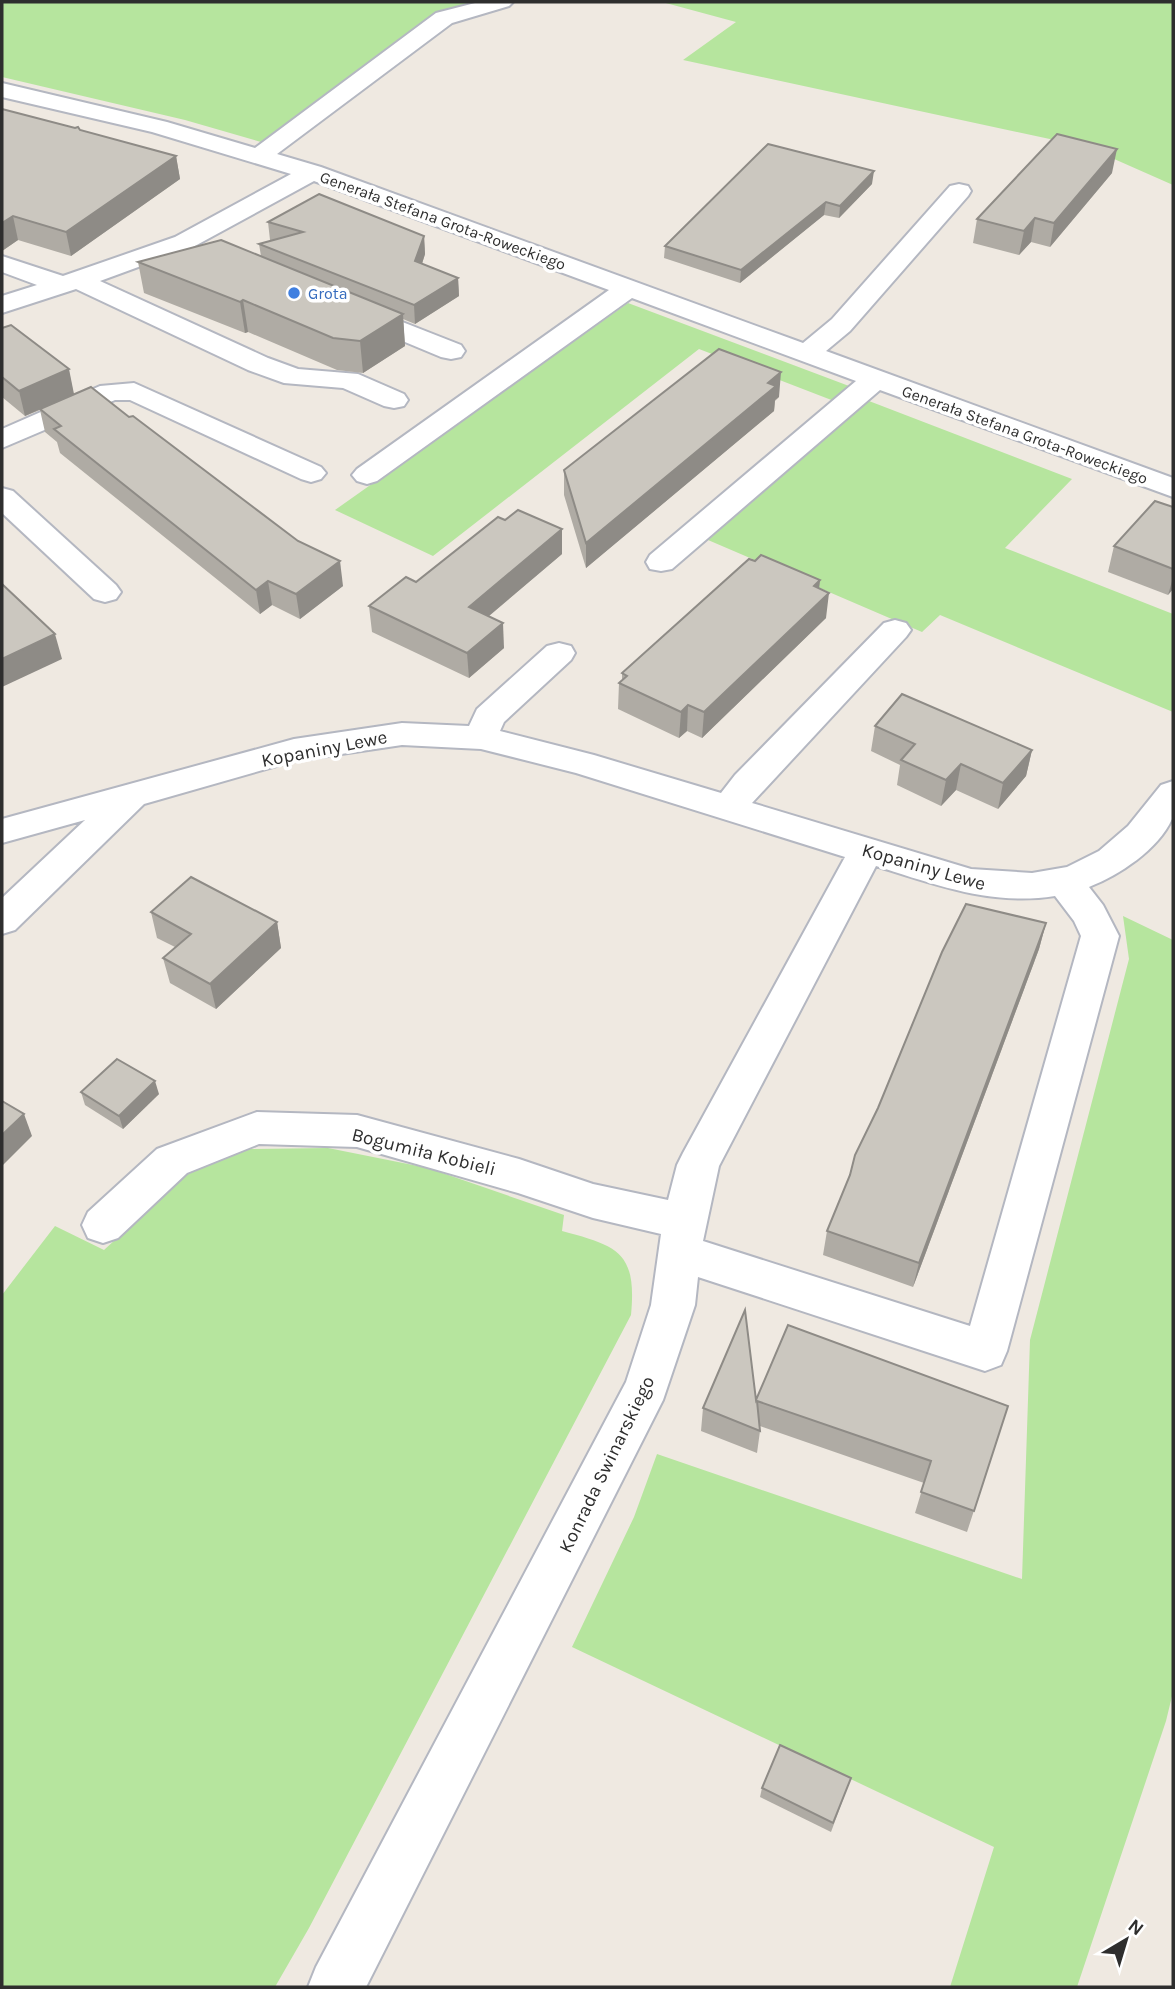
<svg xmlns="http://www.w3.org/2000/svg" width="1175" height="1989" viewBox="0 0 1175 1989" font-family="Karla,sans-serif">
	<rect width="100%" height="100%" fill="#efe9e1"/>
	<g fill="#b6e59e">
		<polygon points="2,2 489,2 438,16 268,144 185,120 2,77"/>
		<polygon points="662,2 1173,2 1173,185 1087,147 683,60 736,22"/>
		<polygon points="628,303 849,386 834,401 699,349 433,556 335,510"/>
		<polygon points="869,401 1072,479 1005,548 1173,614 1173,712 940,615 922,632 708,540"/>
		<polygon points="1123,916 1173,940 1173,1692 1166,1721 1077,1987 950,1987 994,1847 572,1647 634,1517 657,1454 1022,1579 1030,1340 1129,959"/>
		<path d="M328 1148 428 1168 564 1215 562 1231C618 1246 637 1252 631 1315L309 1928 275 1987H2V1295L55 1226 104 1250 186 1175 246 1149Z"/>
	</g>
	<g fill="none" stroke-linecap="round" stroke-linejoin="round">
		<defs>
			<g id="minor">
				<polygon points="479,2 513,2 509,6 452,23 277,154 321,167 803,343 832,319 950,186 959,184 968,186 971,191 968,196 850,331 826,351 1173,478 1173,497 880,390 672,569 661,571 650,569 646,562 650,555 856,381 632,298 377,481 367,484 357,481 352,475 357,469 609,290 314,181 193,247 100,281 268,358 298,369 358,374 404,394 408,400 404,406 394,408 384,406 343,388 284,383 248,370 76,289 2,313 2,296 37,285 2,272 2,256 63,276 175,237 291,174 152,132 2,97 2,83 167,122 255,148 436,13"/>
				<polygon points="354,303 461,345 465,351 461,357 451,359 441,357 345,317 341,311 345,305"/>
				<polygon points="134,383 321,467 326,473 321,479 311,482 301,479 130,400 115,400 2,448 2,429 100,386"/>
				<polygon points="2,488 13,491 116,585 121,592 116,599 105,602 94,599 2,513"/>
				<path d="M895 620 906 623 911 630 906 637 752 803 971 869 1032 873 1067 867 1099 851 1128 826 1161 785 1173 781C1173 792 1175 810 1172 819 1158 850 1119 875 1089 887L1103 905 1119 936 1007 1351 1001 1365 985 1371 698 1277 695 1305 663 1400 366 1987H308L316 1967 626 1382 651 1305 661 1234 593 1218 518 1193 357 1147 259 1144 187 1173 118 1238 103 1243 88 1238 82 1225 88 1212 157 1149 257 1112 357 1115 519 1159 593 1184 668 1200 677 1165 683 1153 845 857 576 773 481 749 402 745 294 761 144 804 15 930 2 934V898L85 820 2 843V819L294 739 402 723 469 726 477 709 547 646 559 643 571 646 575 653 571 660 504 722 500 731 594 755 721 793 735 775 884 623ZM876 866C936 885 992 906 1055 896L1074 921 1081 936 970 1326 703 1241 719 1166Z"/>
			</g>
		</defs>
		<use href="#minor" stroke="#b4b7c1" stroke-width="4"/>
		<use href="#minor" fill="#fff" fill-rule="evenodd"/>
	</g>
	<g fill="#afaba4">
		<polygon points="2,109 176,156 180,179 71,256 18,240 2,251"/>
		<polygon points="1112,173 1050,247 1031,242 1019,255 973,243 977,219"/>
		<polygon points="872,184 839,218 824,215 740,283 664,258 665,246"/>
		<polygon points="268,222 424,236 425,254 422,264 458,278 459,296 415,324 403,319 405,346 363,373 337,370 248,332 245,333 144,293 138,262 261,256 259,244 272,240 270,240"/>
		<polygon points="2,328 74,394 343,586 300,619 272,605 260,614 60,453 57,442 45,432 40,410 25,416 2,397"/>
		<polygon points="779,397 775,401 774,411 586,568 564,495 564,470"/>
		<polygon points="1173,507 1173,589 1168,595 1108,572 1114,546"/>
		<polygon points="562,554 489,616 504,648 469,678 372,632 369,606 416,582"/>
		<polygon points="820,580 819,588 826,618 702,738 687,731 679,738 618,709 619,683 622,681 622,673"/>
		<polygon points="875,726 1032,750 1026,776 998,809 956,790 941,806 897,785 900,765 871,751"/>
		<polygon points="151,912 277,922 281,948 216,1009 170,983 163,958 175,947 157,938"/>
		<polygon points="1046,923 1039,949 913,1287 823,1255 827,1231"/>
		<polygon points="81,1092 159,1094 123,1129 85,1105"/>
		<polygon points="756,1400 1008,1406 967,1532 915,1513 924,1483 760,1426 760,1431 757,1453 701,1431 703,1408"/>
		<polygon points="851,1778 831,1832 760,1797 762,1788"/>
	</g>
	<g fill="#8e8b86">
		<polygon points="1117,149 1112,173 1050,247 1054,223"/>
		<polygon points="176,156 180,179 71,256 66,232"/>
		<polygon points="874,171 872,184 839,218 840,206"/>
		<polygon points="826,202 824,215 740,283 741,270"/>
		<polygon points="13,216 18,240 2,251 2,223"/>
		<polygon points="1035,218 1031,242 1019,255 1024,231"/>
		<polygon points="424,236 425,254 417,279 415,261"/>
		<polygon points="458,278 459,296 415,324 414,305"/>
		<polygon points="243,300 248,332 245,333 240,302"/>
		<polygon points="403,314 405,346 363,373 360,341"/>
		<polygon points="69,369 74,394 25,416 19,391"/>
		<polygon points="781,372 779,397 775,400 774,411 586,568 586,543"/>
		<polygon points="562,529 562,554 470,632 469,607"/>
		<polygon points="340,561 343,586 300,619 296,594"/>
		<polygon points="1173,578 1173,589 1168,595"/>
		<polygon points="820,580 817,604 829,593 826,618 702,738 704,712"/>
		<polygon points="268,581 272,605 260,614 256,590"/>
		<polygon points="503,623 504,648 469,678 467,653"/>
		<polygon points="55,634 62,659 2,687 2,659"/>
		<polygon points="688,705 687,731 679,738 681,712"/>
		<polygon points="1032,750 1026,776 998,809 1003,783"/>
		<polygon points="961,764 956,790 941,806 946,780"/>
		<polygon points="277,922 281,948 216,1009 210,984"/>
		<polygon points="1046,923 1039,949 913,1287 919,1263"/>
		<polygon points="155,1081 159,1094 123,1129 119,1116"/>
		<polygon points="24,1114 32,1136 2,1166 2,1135"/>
	</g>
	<g fill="#cbc7bf" stroke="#8e8b86" stroke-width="2">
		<polygon points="2,109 75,128 78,127 80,130 176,156 66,232 13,216 2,223"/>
		<polygon points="1057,134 1117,149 1054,223 1035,218 1024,231 977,219"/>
		<polygon points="768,144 874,171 840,206 826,202 741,270 665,246"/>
		<polygon points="319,194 424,236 415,261 458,278 414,305 259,244 303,232 268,222"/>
		<polygon points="221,240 403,314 360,341 333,338 243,300 240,302 138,262"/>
		<polygon points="11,325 69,369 19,391 2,377 2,328"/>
		<polygon points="719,349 781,372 768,383 776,386 586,543 564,470"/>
		<polygon points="91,387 129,417 133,416 298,541 340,561 296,594 268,581 256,590 54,429 61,426 40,409"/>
		<polygon points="1155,501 1173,507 1173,569 1114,546"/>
		<polygon points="518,510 562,529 469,607 503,623 467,653 369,606 406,577 416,582 498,517 505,520"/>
		<polygon points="761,555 820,580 814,586 829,593 704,712 688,705 681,712 619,683 627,676 622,673 749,559 755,561"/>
		<polygon points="2,584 55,634 2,659"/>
		<polygon points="902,694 1032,750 1003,783 961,764 946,780 901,760 915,744 875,726"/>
		<polygon points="191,877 277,922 210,984 163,958 191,934 151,912"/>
		<polygon points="966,904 1046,923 919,1263 827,1231 850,1175 855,1155 878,1108 942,952"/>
		<polygon points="117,1059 155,1081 119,1116 81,1092"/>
		<polygon points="2,1101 24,1114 2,1135"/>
		<polygon points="745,1310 756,1400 788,1325 1008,1406 974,1511 921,1492 931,1461 757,1401 760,1431 703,1408"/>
		<polygon points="780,1745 851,1778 833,1823 762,1788"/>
	</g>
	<circle fill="#3f7fe0" stroke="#fff" stroke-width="2.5" cx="294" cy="293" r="7"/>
	<g text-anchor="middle" stroke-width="7" stroke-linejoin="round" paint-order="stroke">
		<g font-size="16" fill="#2e2e2e" stroke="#fff">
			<text transform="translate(443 220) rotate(20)" y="6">Generała Stefana Grota-Roweckiego</text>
			<text transform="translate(1025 434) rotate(20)" y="6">Generała Stefana Grota-Roweckiego</text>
		</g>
		<g font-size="16" fill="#366cbe" stroke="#fff" text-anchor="start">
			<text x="308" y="299">Grota</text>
		</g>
		<g font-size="19" fill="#2e2e2e" stroke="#fff">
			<text transform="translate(324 748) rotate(-11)" y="7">Kopaniny Lewe</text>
			<text transform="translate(924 866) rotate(16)" y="7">Kopaniny Lewe</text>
			<text transform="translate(424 1151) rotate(14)" y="7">Bogumiła Kobieli</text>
			<text transform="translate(606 1464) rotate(-64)" y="7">Konrada Swinarskiego</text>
		</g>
	</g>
	<rect width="1175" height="1989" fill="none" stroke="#2e2e2e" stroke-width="7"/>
	<g transform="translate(1126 1940) rotate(38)" stroke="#ffffff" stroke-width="5" paint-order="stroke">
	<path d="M0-5L12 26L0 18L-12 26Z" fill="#2e2e2e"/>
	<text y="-10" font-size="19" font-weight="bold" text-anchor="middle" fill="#2e2e2e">N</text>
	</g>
</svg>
